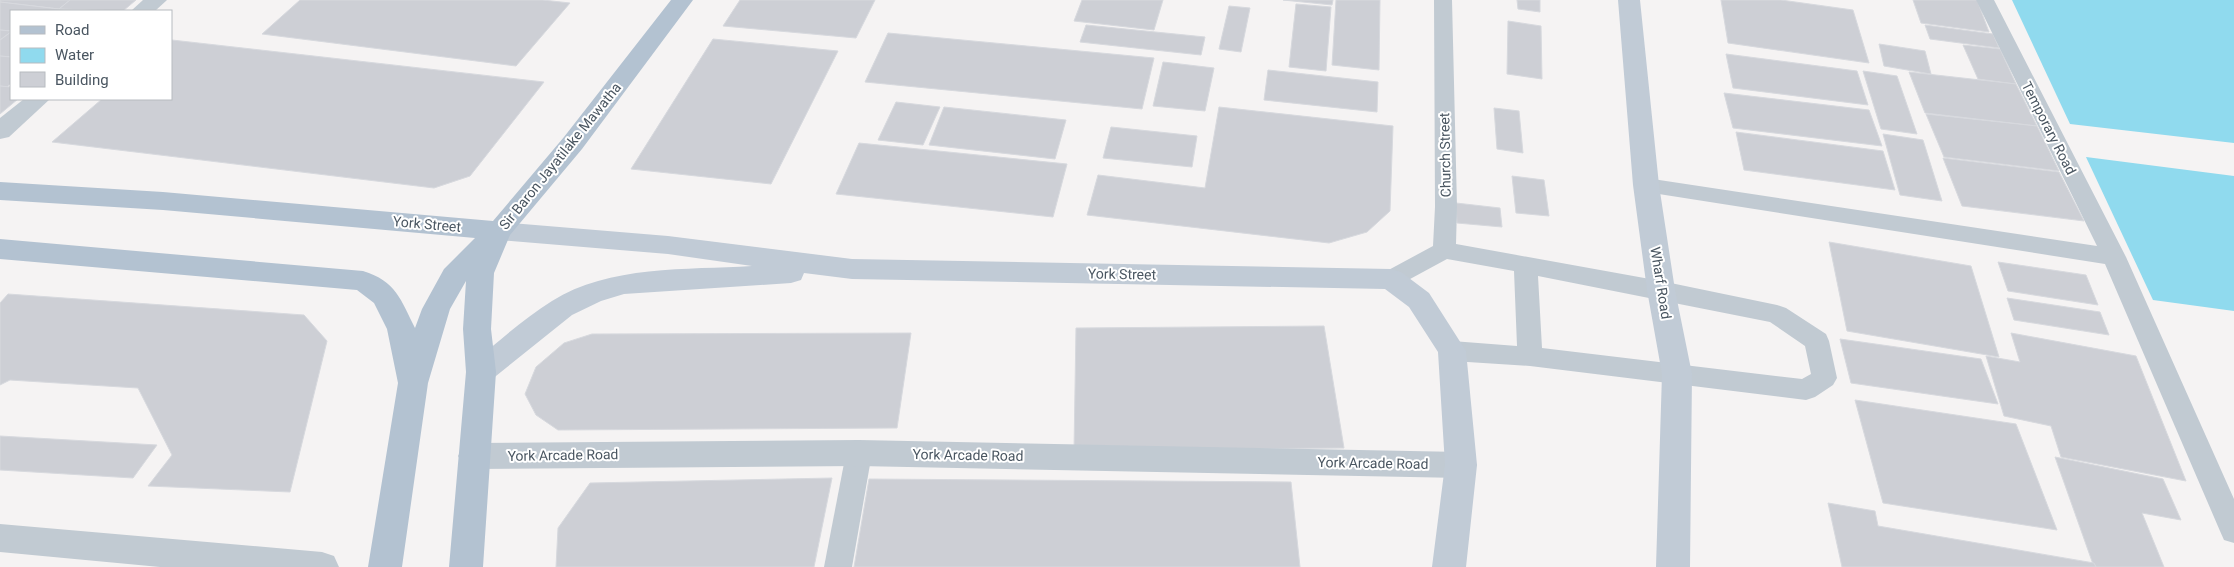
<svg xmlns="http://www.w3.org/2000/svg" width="2234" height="567" viewBox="0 0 2234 567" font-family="Roboto,sans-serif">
	<rect width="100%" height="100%" fill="#f5f3f3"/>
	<g fill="#90daee">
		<polygon points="2012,0 2234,0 2234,143 2070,124"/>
		<polygon points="2086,157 2234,176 2234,311 2153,300"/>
	</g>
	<g fill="#cdcfd5" stroke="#d7d9de">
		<polygon points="0,0 70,0 59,9 0,2"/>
		<polygon points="70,0 136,0 123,11 59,9"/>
		<polygon points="300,0 543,0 570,3 516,66 262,34"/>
		<polygon points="740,0 875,0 856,38 723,26"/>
		<polygon points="1082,0 1163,0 1154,30 1074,21"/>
		<polygon points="1283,0 1333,0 1332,5"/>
		<polygon points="1336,0 1380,0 1379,70 1332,65"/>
		<polygon points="1517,0 1540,0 1540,12 1518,9"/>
		<polygon points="1721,0 1781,0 1853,10 1869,63 1728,43"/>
		<polygon points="1913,0 1977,0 1989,32 1921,23"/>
		<polygon points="0,2 59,9 86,11 11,11 11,31 0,30"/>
		<polygon points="1296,4 1331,7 1326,71 1289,67"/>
		<polygon points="1229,6 1250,8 1241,52 1219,49"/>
		<polygon points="1508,21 1541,26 1542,79 1507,74"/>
		<polygon points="1086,25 1205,37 1201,55 1080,42"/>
		<polygon points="1925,25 1993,34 1999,48 1930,39"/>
		<polygon points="0,30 11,31 11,32 0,40"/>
		<polygon points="11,32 11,57 0,56 0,40"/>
		<polygon points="888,33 1154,58 1142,109 865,82"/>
		<polygon points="713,39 838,51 771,184 631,169"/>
		<polygon points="172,40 544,82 470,176 434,188 52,142 102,99 171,99"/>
		<polygon points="1879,44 1925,51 1931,74 1884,66"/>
		<polygon points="1963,45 2000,49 2016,84 1978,79"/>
		<polygon points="1726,54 1857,71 1868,105 1733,88"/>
		<polygon points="0,56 11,57 11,83 7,87 0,86"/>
		<polygon points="1163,62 1214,68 1205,111 1153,106"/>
		<polygon points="1268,70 1378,82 1377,112 1264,100"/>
		<polygon points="1863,71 1897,76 1917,134 1881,129"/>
		<polygon points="1909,72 2016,84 2037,126 1925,113"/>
		<polygon points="0,86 11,87 11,99 18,99 0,114"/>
		<polygon points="1724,93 1869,110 1882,146 1733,128"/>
		<polygon points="896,102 940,107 923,145 878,140"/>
		<polygon points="944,107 1066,120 1055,159 929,145"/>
		<polygon points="1219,107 1393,126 1390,211 1367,232 1329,243 1087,215 1098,175 1205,188"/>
		<polygon points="1494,108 1519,111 1523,153 1497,149"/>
		<polygon points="1926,114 2037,126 2059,171 1944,157"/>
		<polygon points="1111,127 1197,136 1192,167 1103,158"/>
		<polygon points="1736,132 1883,151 1895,190 1744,170"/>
		<polygon points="1883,134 1923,140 1942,201 1900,195"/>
		<polygon points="859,143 1067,164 1053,217 836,194"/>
		<polygon points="1943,158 2059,172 2084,221 1962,206"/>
		<polygon points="1512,176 1544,180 1549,216 1516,213"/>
		<polygon points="1456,203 1500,208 1502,227 1457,223"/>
		<polygon points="1829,242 1971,266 1999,357 1847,331"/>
		<polygon points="1998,262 2086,275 2098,305 2008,291"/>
		<polygon points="8,294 304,315 327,341 290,492 148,486 172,455 138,388 10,380 0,385 0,303"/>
		<polygon points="2007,298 2100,312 2109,335 2014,320"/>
		<polygon points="1324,326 1344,448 1074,450 1076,328"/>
		<polygon points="911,333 897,428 558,430 536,415 525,394 536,367 564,343 592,334"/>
		<polygon points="2011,333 2136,356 2186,481 2061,457 2051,426 2004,416 1986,356 2020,362"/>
		<polygon points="1840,339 1981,359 1998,404 1851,383"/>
		<polygon points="1855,400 2016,424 2057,530 1883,503"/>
		<polygon points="0,436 157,445 133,478 0,470"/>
		<polygon points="2055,457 2163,479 2181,520 2142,513 2164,567 2094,567"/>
		<polygon points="832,478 814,567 556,567 558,528 590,483"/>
		<polygon points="869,479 1291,482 1300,567 854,567"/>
		<polygon points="1828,503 1875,511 1878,526 2094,563 2096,567 1842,567"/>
	</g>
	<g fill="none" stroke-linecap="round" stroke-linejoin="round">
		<g fill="#c1cad2" fill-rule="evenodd">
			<path d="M1434 0H1452L1457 207 1456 244 1661 281 1777 305 1786 308 1826 334 1829 341 1837 378 1833 385 1815 397 1806 400 1530 366 1452 361 1443 358 1440 351 1443 344 1452 341 1517 346 1514 271 1447 259 1399 285 1391 288 1383 285 1379 279 1383 273 1433 246 1435 207ZM1538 276 1770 322 1805 346 1811 374 1802 379 1542 348Z"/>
			<polygon points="1976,0 1994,0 2126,257 2234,499 2234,543 2224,540 2220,531 2105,264 1646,192 1638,190 1635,185 1638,180 1646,178 2097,246"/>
			<polygon points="859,442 868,445 872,453 852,567 824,567 846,453 850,445"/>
		</g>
		<g fill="#c1cad2" fill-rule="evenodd">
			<polygon points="143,0 167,0 155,11 131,11"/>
			<polygon points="24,99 50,99 9,137 0,139 0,118"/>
			<polygon points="859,440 1461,452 1472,456 1477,465 1472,474 1461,478 859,466 474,469 463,465 458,456 463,447 474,443"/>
			<polygon points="0,524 322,552 334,556 339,567 160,567 0,552"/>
		</g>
		<g fill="#c1cbd6" fill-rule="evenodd">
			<polygon points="1618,0 1640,0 1659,185 1675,290 1692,374 1690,567 1656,567 1662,374 1647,290 1633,185"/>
			<path d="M499 222 668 236 852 259 1391 269 1401 272 1429 293 1466 351 1477 465 1466 567H1432L1445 465 1438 352 1409 307 1385 289 852 279 804 273 801 280 791 283 624 294 601 301 572 315 491 380 481 383 471 380 466 372 471 364C497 343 523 319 552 301 609 265 687 270 752 266L668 254 499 240 490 238 486 231 490 224Z"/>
		</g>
		<path fill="#b3c2d1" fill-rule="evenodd" d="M671 0H693L582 149 510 235 494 273 491 329 496 372 483 567H449L466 372 463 329 466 281 450 309 428 383 402 567H368L398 383 387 329 374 303 357 290 0 259V239L363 271C396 281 401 300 415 328L422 309 444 269 475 238 163 210 0 200V182L163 192 493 221 564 137Z"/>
	</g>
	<g text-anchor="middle" stroke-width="4" stroke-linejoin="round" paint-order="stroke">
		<g font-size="14" fill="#4a5661" stroke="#fff">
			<text transform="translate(2049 128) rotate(63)" y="5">Temporary Road</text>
			<text transform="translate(1445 155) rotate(-91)" y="5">Church Street</text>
			<text transform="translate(560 156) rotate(-51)" y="5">Sir Baron Jayatilake Mawatha</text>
			<text transform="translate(427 224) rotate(5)" y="5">York Street</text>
			<text transform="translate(1122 274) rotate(1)" y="5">York Street</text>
			<text transform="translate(1661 283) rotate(81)" y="5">Wharf Road</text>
			<text transform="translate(563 455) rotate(-1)" y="5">York Arcade Road</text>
			<text transform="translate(968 455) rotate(1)" y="5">York Arcade Road</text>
			<text transform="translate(1373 463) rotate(1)" y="5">York Arcade Road</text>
		</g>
	</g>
	<rect x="10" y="10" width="162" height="90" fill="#ffffff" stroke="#b7bbc0"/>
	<rect x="20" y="26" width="25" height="8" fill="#b3c2d1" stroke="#b7bbc0"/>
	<text x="55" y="35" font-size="15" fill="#4a5661">Road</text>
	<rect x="20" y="48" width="25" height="15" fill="#90daee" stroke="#b7bbc0"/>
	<text x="55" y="60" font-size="15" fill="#4a5661">Water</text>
	<rect x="20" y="72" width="25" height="15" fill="#cdcfd5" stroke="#b7bbc0"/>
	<text x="55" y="85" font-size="15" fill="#4a5661">Building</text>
</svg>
